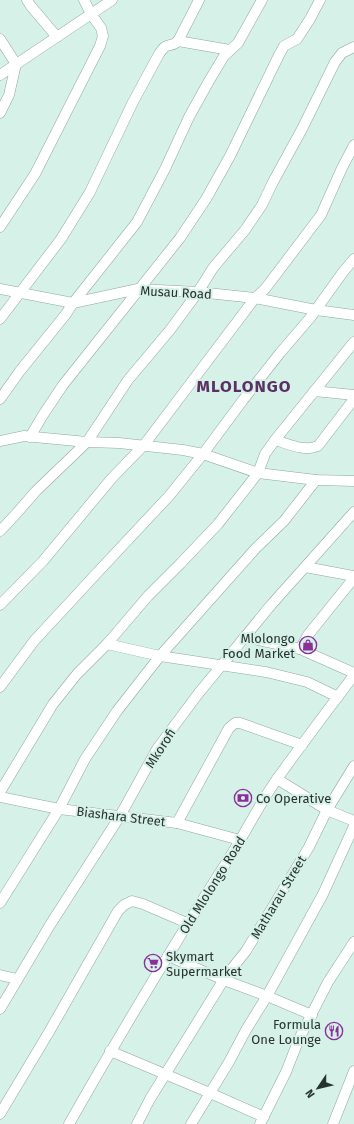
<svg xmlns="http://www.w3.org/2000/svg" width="354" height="1124" viewBox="0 0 354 1124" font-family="'Fira Sans',sans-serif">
	<rect width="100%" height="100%" fill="#d6f1e7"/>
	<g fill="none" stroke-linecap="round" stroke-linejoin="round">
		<defs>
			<g id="minor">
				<polyline points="27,0 30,5 57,37"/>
				<polyline points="0,39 16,64 9,95 0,113"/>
				<polyline points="178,41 230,50"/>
				<polyline points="0,75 112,0"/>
				<polyline points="0,227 35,174 100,46 103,36 101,28 91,14 84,0"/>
				<polyline points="0,289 73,303 138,289 198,292 255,298 316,310 354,315"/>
				<path d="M0 319 61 239 90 192 133 102 159 54C168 40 170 49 178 41L199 0"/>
				<polyline points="314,391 354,395"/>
				<polyline points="0,399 20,371 66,314 73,303 137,222 165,169 189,117 209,81 224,56 238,43 262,0"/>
				<polyline points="30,437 43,415 63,385 180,238 206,199 230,156 279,55 284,46 297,39 310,19 320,0"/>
				<path d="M275 440C289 444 304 452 318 446L354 399"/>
				<polyline points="0,441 24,436 87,442 119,443 183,450 203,454 258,473 316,480 354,481"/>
				<polyline points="0,531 16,514 36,491 87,442 128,380 170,330 198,292 213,268 245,230 262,205 273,182 302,129 335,62 342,53 354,47"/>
				<polyline points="305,567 354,576"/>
				<polyline points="0,605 43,561 112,478 144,445 255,298 265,289 321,215 342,168 354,145"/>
				<polyline points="244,637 300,649 354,673"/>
				<polyline points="107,644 160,656 266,672 307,682 338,697"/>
				<polyline points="300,649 308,635 354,578"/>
				<polyline points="0,687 34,641 96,574 169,496 203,454 243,400 280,353 310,318 343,272 354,259"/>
				<polyline points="277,779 327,810 354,821"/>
				<polyline points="0,792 53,704 77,674 107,644 148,596 181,563 218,524 258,473 265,454 275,440 354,342"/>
				<polyline points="0,797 59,809 177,823 240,840"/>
				<polyline points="177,823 229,728 235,723 240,723 302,745"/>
				<polyline points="0,903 59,809 85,759 117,711 160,656 256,548 284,521 316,480"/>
				<polyline points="168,956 224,980 267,996 312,1015"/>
				<polyline points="0,975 17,979"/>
				<polyline points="0,1009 50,925 120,816 157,749 198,694 271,605 354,512"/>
				<polyline points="110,1051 210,1093 264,1117"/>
				<polyline points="0,1114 49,1032 118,911 124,905 132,901 143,904 187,923"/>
				<path d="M69 1124C121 1032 176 941 233 852 248 828 260 803 277 779 302 744 328 710 354 675"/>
				<polyline points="137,1124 150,1099 226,976 246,951 309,847 327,810 354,766"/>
				<polyline points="191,1124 229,1062 246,1030 267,996 323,894 354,826"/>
				<polyline points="260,1124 286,1072 299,1039 328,982 354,942"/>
				<polyline points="333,1124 354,1071"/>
			</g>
		</defs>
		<use href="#minor" stroke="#8fa89f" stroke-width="11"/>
		<use href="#minor" stroke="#fff" stroke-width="10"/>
	</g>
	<defs>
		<symbol id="shop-ring" viewBox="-11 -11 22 22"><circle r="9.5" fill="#d6f1e7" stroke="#8b2f9a" stroke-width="1.5"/><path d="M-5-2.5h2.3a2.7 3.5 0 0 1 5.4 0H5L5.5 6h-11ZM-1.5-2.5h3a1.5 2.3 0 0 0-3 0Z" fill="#8b2f9a"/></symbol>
		<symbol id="bank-ring" viewBox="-11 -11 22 22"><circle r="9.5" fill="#d6f1e7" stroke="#8b2f9a" stroke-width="1.5"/><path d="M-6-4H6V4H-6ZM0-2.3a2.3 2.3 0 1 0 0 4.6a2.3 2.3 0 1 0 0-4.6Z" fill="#8b2f9a"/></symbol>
		<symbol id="supermarket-ring" viewBox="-11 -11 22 22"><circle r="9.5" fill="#d6f1e7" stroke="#8b2f9a" stroke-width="1.5"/><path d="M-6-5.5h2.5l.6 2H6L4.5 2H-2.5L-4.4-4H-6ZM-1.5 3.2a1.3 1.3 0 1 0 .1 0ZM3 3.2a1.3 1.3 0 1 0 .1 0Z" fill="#8b2f9a"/></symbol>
		<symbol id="restaurant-ring" viewBox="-11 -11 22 22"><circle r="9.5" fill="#d6f1e7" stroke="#8b2f9a" stroke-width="1.5"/><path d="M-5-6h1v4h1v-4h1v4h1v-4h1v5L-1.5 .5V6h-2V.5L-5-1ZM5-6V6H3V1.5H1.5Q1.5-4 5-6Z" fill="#8b2f9a"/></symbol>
	</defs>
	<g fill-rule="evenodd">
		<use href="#shop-ring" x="298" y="635" width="20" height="20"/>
		<use href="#bank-ring" x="233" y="788" width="20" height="20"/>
		<use href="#supermarket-ring" x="143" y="953" width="20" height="20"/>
		<use href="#restaurant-ring" x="324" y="1021" width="20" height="20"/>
	</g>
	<g text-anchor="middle" stroke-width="4" stroke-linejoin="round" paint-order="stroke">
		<g font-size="13" fill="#28332f" stroke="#d6f1e7">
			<text transform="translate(176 292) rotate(3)" y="5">Musau Road</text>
			<text transform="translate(160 748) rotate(-57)" y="5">Mkorofi</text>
			<text transform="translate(121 816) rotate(7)" y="5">Biashara Street</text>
			<text transform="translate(212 885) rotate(-58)" y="5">Old Mlolongo Road</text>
			<text transform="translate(278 897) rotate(-59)" y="5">Matharau Street</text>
		</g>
		<g font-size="13" fill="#28332f" stroke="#d6f1e7" text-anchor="end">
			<text x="295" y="643">Mlolongo<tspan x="295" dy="15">Food Market</tspan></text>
			<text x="256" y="803" text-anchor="start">Co Operative</text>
			<text x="166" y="961" text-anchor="start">Skymart<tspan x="166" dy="15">Supermarket</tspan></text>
			<text x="321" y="1029">Formula<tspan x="321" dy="15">One Lounge</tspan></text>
		</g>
		<g font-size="17" font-weight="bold" letter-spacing="1" fill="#5c3064" stroke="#d6f1e7">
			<text x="244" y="392">MLOLONGO</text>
		</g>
	</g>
	<g transform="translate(318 1088) rotate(235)" stroke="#d6f1e7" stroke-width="3" paint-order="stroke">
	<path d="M0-3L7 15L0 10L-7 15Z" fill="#28332f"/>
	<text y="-6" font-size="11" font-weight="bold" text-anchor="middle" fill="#28332f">N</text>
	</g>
</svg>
